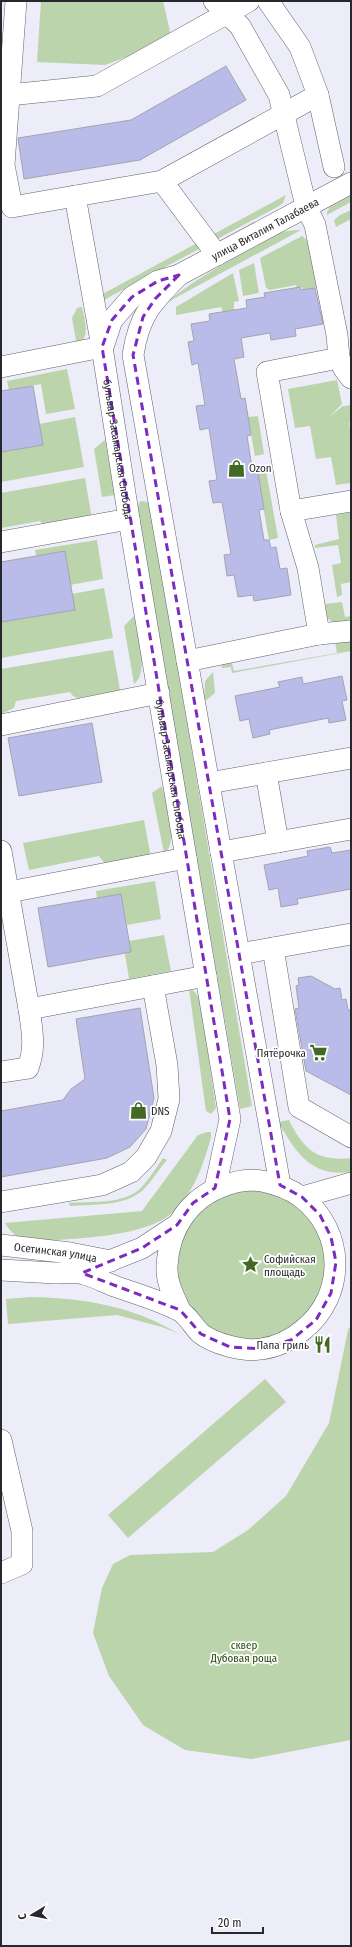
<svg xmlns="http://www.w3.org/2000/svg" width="352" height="1947" viewBox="0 0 352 1947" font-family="'Fira Sans Condensed',sans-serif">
	<rect width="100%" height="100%" fill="#ecedf9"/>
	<g fill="#bbd4ac">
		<polygon points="41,1 163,1 172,40 105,65 37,62"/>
		<polygon points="286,195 283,203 279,206 100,302 97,297"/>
		<polygon points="351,196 351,202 327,215 327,212 330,207"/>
		<polygon points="351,210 351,219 336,227 334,220 340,215"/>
		<path d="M295 230H301L166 303C201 274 242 254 282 232Z"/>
		<polygon points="302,236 310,243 319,287 303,290 302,287 297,288 296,285 270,290 266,288 260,258"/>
		<polygon points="254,263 259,293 243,296 239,270"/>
		<polygon points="233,273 239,301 234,302 234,310 223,312 221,307 176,315 176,307"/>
		<path d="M82 307C85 322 91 336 77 346L72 318 77 308Z"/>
		<polygon points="67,369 75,409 46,414 41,384 9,390 7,381"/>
		<polygon points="337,380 342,404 329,417 343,406 351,405 351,423 349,423 351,434 351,483 336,485 331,457 316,459 310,426 295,428 288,389"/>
		<polygon points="258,416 264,454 255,456 248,417"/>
		<polygon points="75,417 84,467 1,482 1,452 39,424"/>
		<polygon points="105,440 115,495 102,497 94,449"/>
		<polygon points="265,465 278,538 269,540 256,466"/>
		<polygon points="85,478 92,519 43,525 40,521 1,528 1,493"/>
		<polygon points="141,501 148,502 150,505 252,1106 240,1109 137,509 139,503"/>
		<polygon points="351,512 351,582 341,584 342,595 337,597 332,565 341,563 338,545 315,548 315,545 339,539 336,515"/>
		<polygon points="97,540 103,579 70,585 65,551 36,556 35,550"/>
		<polygon points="104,588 113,638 1,658 1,622 75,610 72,594"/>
		<path d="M342 602 345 617 351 616V620C342 622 334 625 327 618L325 604Z"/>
		<path d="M134 616C137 633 150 673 134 684L124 626Z"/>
		<polygon points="350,638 351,651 232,673 231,667 222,668 221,665 224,661 231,660 234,671 337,653 335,641"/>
		<polygon points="113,650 120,690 78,698 73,696 70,692 16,701 14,708 1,714 1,669"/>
		<polygon points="213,672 215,693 204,702 205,681"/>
		<path d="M162 786C166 801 180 844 164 853L152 793Z"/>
		<polygon points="144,820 151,858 106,865 99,856 29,870 23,843"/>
		<polygon points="155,881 161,919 127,925 121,894 97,898 96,891"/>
		<polygon points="164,935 171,971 129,979 125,954 131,952 129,941"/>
		<polygon points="189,989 194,991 200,999 216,1108 211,1114 206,1111"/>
		<path d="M289 1120C303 1149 317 1162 351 1158V1172C310 1177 297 1153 278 1122Z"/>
		<path d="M207 1132H211V1137C204 1163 194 1193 173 1212 144 1239 70 1238 30 1242 20 1239 10 1233 5 1223L142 1211 198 1135Z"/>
		<path d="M163 1158 167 1160C159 1169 152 1181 144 1189 126 1207 93 1204 70 1206L69 1203C92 1201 123 1205 141 1188 149 1179 156 1168 163 1158Z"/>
		<circle cx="251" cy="1265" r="75"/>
		<path d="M31 1297C84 1298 133 1306 179 1334L162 1327 117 1315 8 1324 6 1299Z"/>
		<polygon points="351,1325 351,1740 251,1759 185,1750 143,1725 109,1676 93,1633 102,1588 113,1564 130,1555 213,1552 248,1530 286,1496 329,1423 348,1330"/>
		<polygon points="265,1379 286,1402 128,1538 108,1515"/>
	</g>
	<g fill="#b9bce8" stroke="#a3a4af">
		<polygon points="226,66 246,100 140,160 24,179 18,138 131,120"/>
		<polygon points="300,287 301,290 315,288 323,324 295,329 296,336 271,340 270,333 241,338 244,357 234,359 241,399 245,398 251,435 247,436 253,474 258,473 264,509 259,510 264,540 269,540 271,548 276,547 280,569 287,568 291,595 254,601 253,595 238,597 234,575 227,576 224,555 231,554 222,502 213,503 209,481 217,480 209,428 200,430 196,406 205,405 198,363 192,365 188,342 194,341 191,324 210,321 209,314 247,308 246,300 265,297 264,293"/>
		<polygon points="33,386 43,445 1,452 1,391"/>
		<polygon points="65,551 75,610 1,622 1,562"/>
		<polygon points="342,676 347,700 342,701 346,720 329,723 328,718 269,730 270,734 253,738 249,719 240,721 235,696 280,687 278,682 302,677 303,684"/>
		<polygon points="92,723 102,782 19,796 8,738"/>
		<polygon points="330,847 332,853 351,850 351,889 297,899 298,904 281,907 278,888 269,890 264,865 308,856 307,851"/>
		<polygon points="121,894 131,952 48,967 38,908"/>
		<polygon points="311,976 335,989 340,988 342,1000 346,999 348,1010 351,1010 351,1095 306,1071 295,1009 299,1008 296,986 299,985 298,978"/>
		<polygon points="140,1008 154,1098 146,1129 130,1147 107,1158 1,1177 1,1111 63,1100 71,1089 85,1079 76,1019"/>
	</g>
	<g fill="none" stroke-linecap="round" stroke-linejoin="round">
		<defs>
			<g id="minor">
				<polyline points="16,1 4,165 12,207 162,181 318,95"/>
				<polyline points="214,1 240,26 279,95 306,206 315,225 337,335 339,358 344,369 351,378"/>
				<polyline points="268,1 300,47 318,95 334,167"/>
				<polyline points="9,95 97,86 249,1"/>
				<polyline points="162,181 217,255"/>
				<path id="s1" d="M75 196 102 347 129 519 230 1119 215 1188"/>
				<path d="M179 275C152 302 139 315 133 355L280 1185"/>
				<path id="s2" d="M103 347 112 320 132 297 158 281 179 275 351 183"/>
				<polyline points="339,358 267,372 291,511 308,568 319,634 351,631"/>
				<polyline points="1,367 102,347"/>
				<polyline points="291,511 351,501"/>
				<polyline points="1,542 129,519"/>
				<polyline points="187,661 319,634"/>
				<polyline points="1,725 159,693"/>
				<polyline points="266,773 278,842"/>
				<polyline points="209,783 351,758"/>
				<polyline points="1,851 29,1009 206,976"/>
				<polyline points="221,852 351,829"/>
				<polyline points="9,892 186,858"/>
				<polyline points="273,948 299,1107 351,1137"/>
				<polyline points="239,954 351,934"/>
				<path d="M1 1072 28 1068C36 1047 32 1030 29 1009"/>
				<polyline points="302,1197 351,1183"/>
				<polyline points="1,1202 102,1185 131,1172 146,1157 161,1131 169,1099 167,1065 153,986"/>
				<path id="s3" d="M1 1245 70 1253 111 1261"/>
				<polyline points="97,1266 142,1248 177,1225"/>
				<path d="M1 1270C19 1271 37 1272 55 1273 64 1273 75 1271 84 1274 95 1277 106 1283 117 1287 137 1294 158 1300 178 1310 187 1314 193 1326 200 1333 214 1344 244 1352 261 1349 277 1347 291 1340 303 1330 346 1296 346 1231 301 1197 289 1188 276 1184 262 1181 250 1179 237 1181 226 1185 190 1197 169 1228 167 1266 166 1282 174 1297 180 1310"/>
				<polyline points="1,1440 22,1531 22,1564 1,1573"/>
			</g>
		</defs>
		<use href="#minor" stroke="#61626c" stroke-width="22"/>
		<use href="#minor" stroke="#fff" stroke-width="21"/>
	</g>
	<path fill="none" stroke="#7b2cbf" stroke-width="3" stroke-dasharray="8 5" stroke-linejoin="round" d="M179 275 155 299 143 317 133 355 280 1185 302 1197 320 1215 331 1237 336 1262 331 1293 316 1320 291 1340 261 1349 230 1347 201 1334 180 1310 82 1273 142 1248 177 1225 193 1203 215 1188 230 1119 102 347 112 320 132 297 158 281Z"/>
	<defs>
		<symbol id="shop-bare" viewBox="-9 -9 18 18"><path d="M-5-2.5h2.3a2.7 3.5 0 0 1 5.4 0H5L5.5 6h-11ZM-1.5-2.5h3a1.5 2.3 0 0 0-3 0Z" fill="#436a25" stroke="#fff" stroke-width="2.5" paint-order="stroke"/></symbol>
		<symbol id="supermarket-bare" viewBox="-9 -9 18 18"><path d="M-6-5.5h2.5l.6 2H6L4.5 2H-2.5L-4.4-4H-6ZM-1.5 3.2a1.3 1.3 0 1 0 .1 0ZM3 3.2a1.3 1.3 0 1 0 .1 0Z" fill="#436a25" stroke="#fff" stroke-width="2.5" paint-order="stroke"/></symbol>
		<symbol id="sight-bare" viewBox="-9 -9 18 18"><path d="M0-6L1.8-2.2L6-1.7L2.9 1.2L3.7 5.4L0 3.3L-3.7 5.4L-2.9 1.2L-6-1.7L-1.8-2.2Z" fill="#436a25" stroke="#fff" stroke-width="2.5" paint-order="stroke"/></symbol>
		<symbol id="restaurant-bare" viewBox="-9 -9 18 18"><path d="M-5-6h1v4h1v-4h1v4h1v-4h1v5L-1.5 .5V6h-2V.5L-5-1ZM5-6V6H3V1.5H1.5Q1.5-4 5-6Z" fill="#436a25" stroke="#fff" stroke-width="2.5" paint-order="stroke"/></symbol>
	</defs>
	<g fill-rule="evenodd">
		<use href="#shop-bare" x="224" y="456" width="25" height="25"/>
		<use href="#supermarket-bare" x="306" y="1040" width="25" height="25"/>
		<use href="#shop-bare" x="126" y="1098" width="25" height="25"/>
		<use href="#sight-bare" x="238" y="1252" width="25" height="25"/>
		<use href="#restaurant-bare" x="310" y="1332" width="25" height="25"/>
	</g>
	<g text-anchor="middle" stroke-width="3.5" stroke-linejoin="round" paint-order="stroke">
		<g font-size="11" fill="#27282c" stroke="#fff">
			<text dy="4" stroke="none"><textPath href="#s2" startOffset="209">улица Виталия Талабаева</textPath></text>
			<text dy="4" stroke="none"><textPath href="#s1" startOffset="257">бульвар Засамарская Слобода</textPath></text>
			<text dy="4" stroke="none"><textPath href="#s1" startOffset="581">бульвар Засамарская Слобода</textPath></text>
			<text dy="4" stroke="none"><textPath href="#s3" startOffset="55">Осетинская улица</textPath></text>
		</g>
		<g font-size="11" fill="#27282c" stroke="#fff" text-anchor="start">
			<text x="249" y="472">Ozon</text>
			<text x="306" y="1057" text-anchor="end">Пятёрочка</text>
			<text x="151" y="1115">DNS</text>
			<text x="264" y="1263">Софийская<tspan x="264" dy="13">площадь</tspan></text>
			<text x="309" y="1349" text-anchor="end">Папа гриль</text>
		</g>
		<g font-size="11" fill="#27470b" stroke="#fff">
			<text x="244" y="1649">сквер<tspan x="244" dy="13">Дубовая роща</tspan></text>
		</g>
	</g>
	<rect width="352" height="1947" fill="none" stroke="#27282c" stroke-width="4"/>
	<g transform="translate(32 1915) rotate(260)" stroke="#ffffff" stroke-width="3" paint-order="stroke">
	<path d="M0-3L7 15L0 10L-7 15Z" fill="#27282c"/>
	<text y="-6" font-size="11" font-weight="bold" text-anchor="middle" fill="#27282c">С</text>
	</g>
	<path d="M212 1927v6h51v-6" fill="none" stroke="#27282c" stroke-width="2"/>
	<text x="218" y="1927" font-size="12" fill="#27282c" stroke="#ffffff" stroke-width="3" paint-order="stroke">20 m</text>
</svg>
